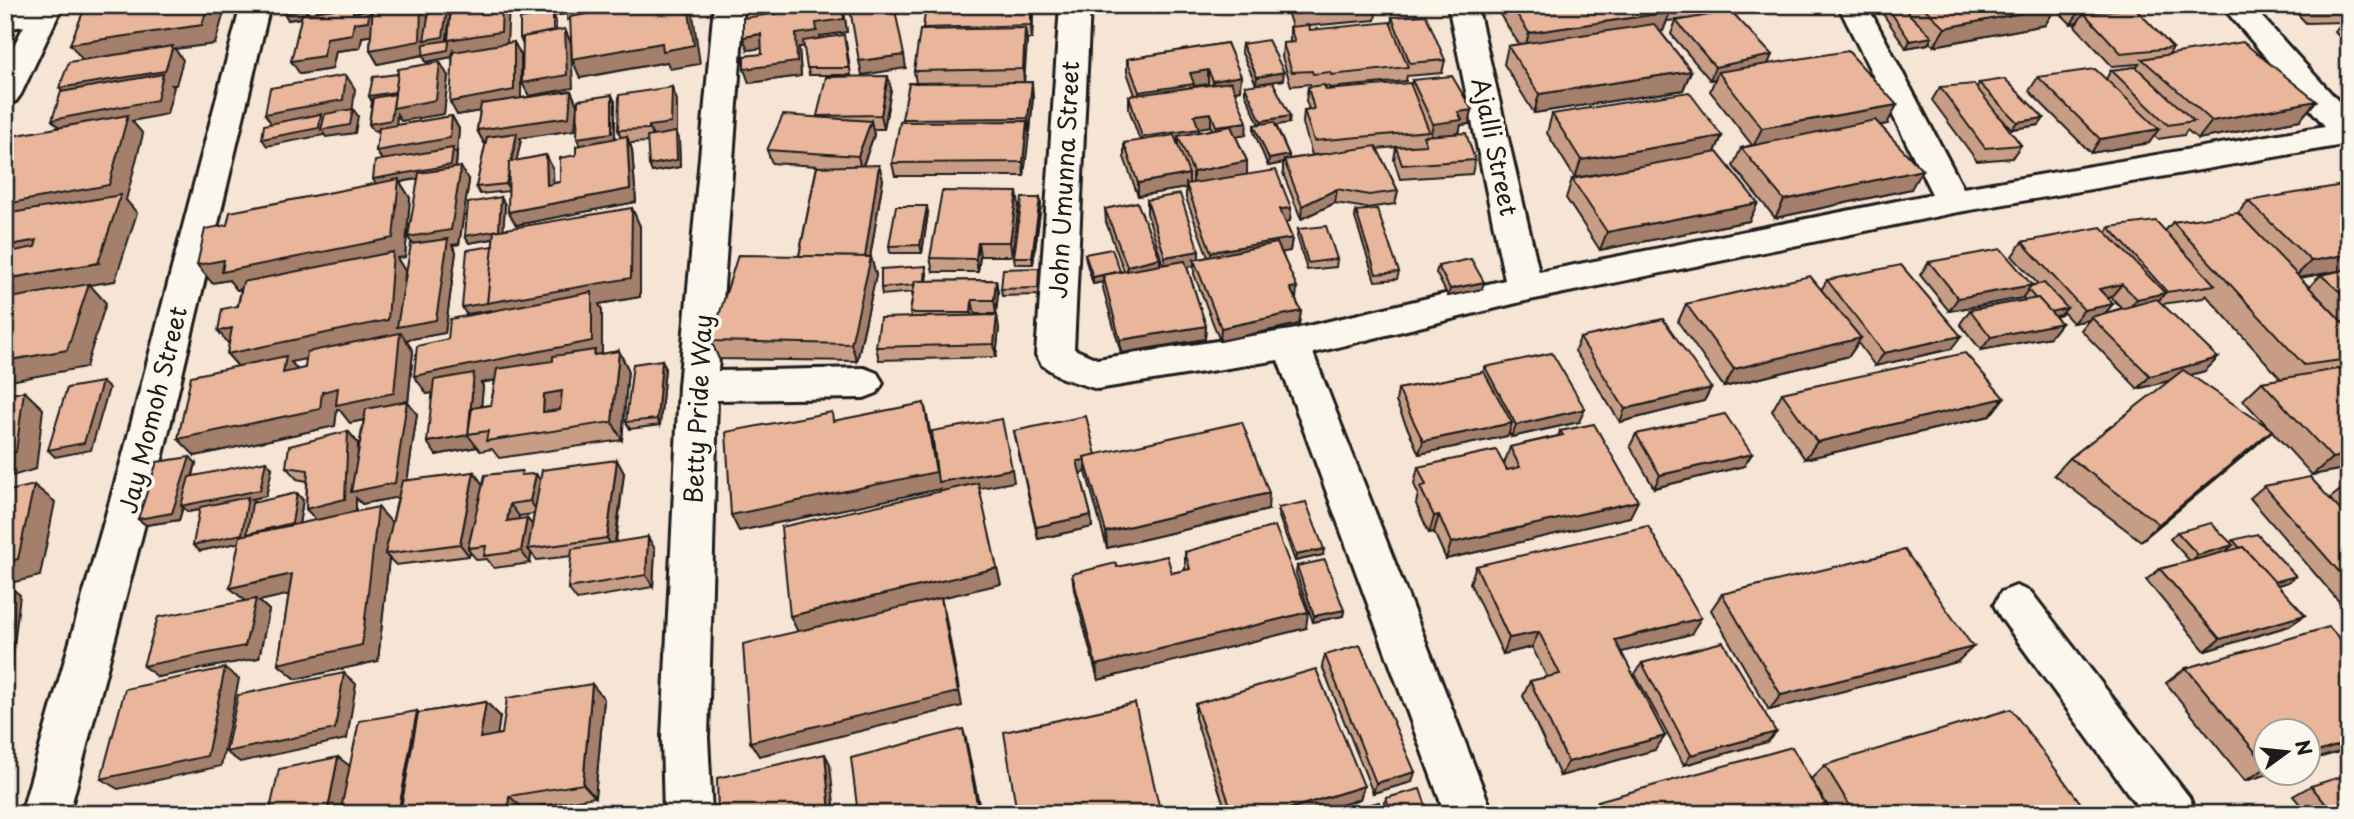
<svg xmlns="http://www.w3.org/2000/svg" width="2354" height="819" viewBox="0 0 2354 819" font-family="'Playpen Sans',sans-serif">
	<rect width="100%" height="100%" fill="#f6e4d4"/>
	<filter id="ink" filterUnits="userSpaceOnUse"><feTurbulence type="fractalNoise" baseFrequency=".0143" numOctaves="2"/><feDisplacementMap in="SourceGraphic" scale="14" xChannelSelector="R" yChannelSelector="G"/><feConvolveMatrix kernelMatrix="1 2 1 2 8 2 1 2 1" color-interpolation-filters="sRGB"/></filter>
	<g filter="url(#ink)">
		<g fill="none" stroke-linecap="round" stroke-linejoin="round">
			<defs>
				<g id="minor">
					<polygon points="34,5 63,5 21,94 16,101 5,104 5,63 24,26 5,29 5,11"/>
					<polygon points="241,5 270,5 163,455 69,814 21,814 123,455"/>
					<polygon points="714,5 744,5 718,371 864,368 877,373 883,383 877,393 864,398 717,400 708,738 712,814 664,814 662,738 679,386"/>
					<polygon points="1060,5 1090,5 1074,349 1097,359 1291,330 1505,280 1448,5 1477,5 1539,272 1932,194 1838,5 1867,5 1963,188 2325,126 2221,5 2251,5 2349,113 2349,144 1953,213 1525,301 1313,353 1493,814 1445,814 1278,360 1097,389 1062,378 1042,365 1036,355"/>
					<polygon points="2016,586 2031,592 2189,797 2196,814 2143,814 2001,618 1994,605 2001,592"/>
				</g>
			</defs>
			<use href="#minor" stroke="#1c1c1c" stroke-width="6"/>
			<use href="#minor" fill="#fbf7ec" fill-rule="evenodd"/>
		</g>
		<g fill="#c89d85" stroke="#1c1c1c" stroke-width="2" fill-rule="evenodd">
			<path d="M286 5H308L306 14 428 5V17H450L445 6 507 43 521 55V98L571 91 577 105 575 130 520 138 521 140 516 161 546 155 553 169V183L560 182 576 155 580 145 577 138 615 102V139L621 138 618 130 672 87 677 101V134L679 139 680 167 652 172 648 142 630 143 632 150 636 202 516 225 509 191 480 194 476 187 486 143H484L477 130 480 111 457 115 452 57 426 62 423 55 378 64 370 50 371 35 362 37 360 48 336 51 332 69 300 74 301 18 288 20ZM373 9 372 14 358 12 357 11Z"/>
			<polygon points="775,5 849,5 848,12 844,12 847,32 820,36 820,39 846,42 851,75 809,75 804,46 799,47 801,76 749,83 762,54 762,48 748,50 789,12 777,12"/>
			<polygon points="1285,5 1377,5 1375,20 1309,26 1310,30 1391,25 1392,17 1445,60 1442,73 1407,76 1407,75 1406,81 1329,88 1328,86 1324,86 1326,90 1411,86 1412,80 1472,110 1469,124 1461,125 1459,133 1475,160 1472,174 1400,179 1394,160 1396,147 1377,149 1398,191 1395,204 1367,208 1335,203 1301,219 1283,173 1283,163 1268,166 1254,132 1254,125 1259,124 1245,93 1245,86 1289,123 1276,125 1289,155 1289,159 1322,154 1312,155 1303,123 1304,110 1309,109 1306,101 1308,87 1311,87 1310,84 1291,86 1282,57 1283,43 1290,43 1290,27 1292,27"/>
			<polygon points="1498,5 1745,5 1742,12 1734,13 1768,64 1887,124 1880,125 1911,189 1775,218 1733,166 1741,148 1752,145 1710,91 1715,79 1710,80 1671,34 1676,21 1688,19 1667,21 1663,31 1660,31 1691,71 1683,90 1534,113 1504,64 1508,46 1519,44 1497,10"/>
			<polygon points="1746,5 1804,5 1753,13"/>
			<polygon points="1880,5 2131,5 2128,9 2173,48 2169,54 2316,101 2300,120 2198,139 2187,130 2184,135 2158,139 2154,136 2149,143 2091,153 2029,91 2038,77 2106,79 2111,70 2137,67 2139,64 2112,66 2075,26 2077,23 2071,24 2055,8 2045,25 1934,46 1929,42 1928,44 1906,48 1879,8"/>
			<polygon points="2271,5 2349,5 2349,48 2335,32 2343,22 2306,23 2291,7 2289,10 2275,10"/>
			<polygon points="1033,13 1032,39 1026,39 1024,82 1033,96 1030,132 1028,132 1024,176 895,176 892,163 903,122 902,119 916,83 914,71 923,28"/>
			<path d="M1227 43 1240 90 1235 91 1246 135 1236 137 1247 161V175L1291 208 1290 221 1285 222 1292 238 1290 251 1282 252 1296 300 1301 311 1299 324 1220 341 1194 274V266L1187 267 1206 326 1205 339 1121 353 1103 288V282L1093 284 1086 261 1085 254 1120 272 1124 271 1106 222 1105 209 1160 258V266L1163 265 1147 213V200L1199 251V259L1208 257 1186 198V188L1138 196 1124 157V143L1140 141 1129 109V96L1135 95 1127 72V59ZM1211 126 1212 130 1199 132V128Z"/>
			<polygon points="1242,44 1283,80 1256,84 1241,51"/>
			<path d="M448 76 444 114 401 121 397 114 396 125 452 116 459 129 457 152H455L457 155 456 168 469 181 459 244 452 245 456 252 445 333 406 340 401 333 413 351 408 403 417 414 407 481 474 472 482 484 524 475 536 474 540 481 624 473 616 542 655 549 653 587 577 600 568 588 572 556 537 560 531 553 530 563 494 568 487 559 477 560 470 552 469 556 396 565 389 558 378 661 296 679 278 664 289 594 259 601 269 610 259 658 158 677 245 601 239 542 200 551V510L188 512 183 507 179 520 146 525 138 519 196 463 193 476 272 468 266 496 251 499 255 503 297 493 303 500 299 524 316 520 306 509 307 481 297 479 286 467 348 431 358 443V451L364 420 350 423 339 409H337L335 426 195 456 238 366 227 354 241 290H237L229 280 212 283 227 225 376 184 382 160 376 151 379 130 374 131 369 124 372 102 369 96ZM418 179 412 244 405 281V271L397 258 405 257 410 198 400 182ZM306 359 305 368 297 370 291 362ZM398 497 392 523 339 515 356 511V498L362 504ZM534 514 532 525 518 519 519 516Z"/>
			<polygon points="1979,83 2044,118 2039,125 2012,129 1997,114 2021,145 2012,158 1977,161 1932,100 1940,87 1977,87"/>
			<polygon points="891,89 884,129 873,129 874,135 863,166 883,179 870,257 876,275 857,361 719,359 711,341 799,256 817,166 772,163 767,150 818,117"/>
			<polygon points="1552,114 1722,136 1715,152 1749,221 1600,250 1566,198 1572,179 1575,178 1547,133"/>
			<polygon points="1040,198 1041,205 1033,264 1015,264 1014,257"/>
			<path d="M2248 201 2349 269 2300 278 2309 287 2321 275 2349 269V468L2312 475 2272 431 2253 448 2141 541 2054 475 2070 458 2171 380 2138 389 2081 330 2089 320 2073 323 2063 312 2061 315 2055 317 2061 323 2050 337 1981 350 1960 324 1970 310 2025 300 2023 297 1949 311 1920 275 1929 262 2032 285 2031 286 2038 284 2012 256 2022 242 2106 232 2109 227 2165 231 2173 222 2237 214ZM2206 295 2281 379 2262 382 2243 400 2269 428 2190 375 2205 371 2162 304 2203 298ZM2111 297 2122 308 2106 313 2108 298Z"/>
			<path d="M505 205 503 229 640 226V297L599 304 602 310V354L619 351 628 369 622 440 499 458 492 449 480 451 477 447 436 455 433 393 427 394 448 339 492 311 491 310 466 314 493 246V239L469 243 465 236ZM495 380 491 405 481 406 483 386 481 383Z"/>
			<polygon points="1019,205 1012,256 980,256 978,272 933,272 930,258"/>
			<polygon points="1356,211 1399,272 1397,279 1375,281 1355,218"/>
			<polygon points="928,213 922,253 890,253 889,246"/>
			<polygon points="1298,229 1337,259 1336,267 1307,270 1297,236"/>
			<polygon points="926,266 927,273 927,281 996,280 998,293 996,314 975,314 975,316 999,328 996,357 879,360 876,347 911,317 910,313 913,292 882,295 881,288"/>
			<polygon points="1438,266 1484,282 1482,289 1448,296 1436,273"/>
			<polygon points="1039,268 1039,295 1002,296 1001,289"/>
			<polygon points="1827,280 1951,349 1875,366 1858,343 1849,356 1724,387 1678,322 1686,304 1821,290"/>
			<polygon points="1580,338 1711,388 1704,401 1620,422 1575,351"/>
			<polygon points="662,360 665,367 660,425 630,429 626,422"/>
			<polygon points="1485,367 1579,422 1511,437 1509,432 1508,436 1419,454 1396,402 1398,389 1483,372"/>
			<polygon points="1782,393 1990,416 1805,459 1772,411"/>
			<polygon points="1014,431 1096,455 1268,510 1107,548 1086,472 1080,473 1091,515 1092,527 1038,539"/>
			<polygon points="1560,431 1630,517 1446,559 1434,532 1429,533 1416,504 1418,494 1414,484 1418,467 1507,470 1504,464 1510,447 1558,436"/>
			<polygon points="1636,434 1744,466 1654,488 1630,446"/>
			<polygon points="2348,484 2349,484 2349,603 2341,604 2250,498 2264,486 2329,499"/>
			<polygon points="1278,508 1323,555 1295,561 1278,514"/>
			<polygon points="2177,532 2230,543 2233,540 2296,576 2288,582 2277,585 2305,615 2289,626 2205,651 2146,580 2160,569 2190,561 2170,539"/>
			<polygon points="1185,552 1306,628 1098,680 1074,590 1072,574 1117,567 1172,573 1185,570"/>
			<polygon points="1297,566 1344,610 1343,616 1313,622 1296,573"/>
			<polygon points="1476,566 1691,634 1621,652 1665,736 1655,750 1560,776 1523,696 1530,681 1547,677 1532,647 1503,654 1470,583"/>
			<polygon points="1722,594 1957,662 1769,710 1711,610"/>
			<polygon points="2349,634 2349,749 2308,761 2308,732 2266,732 2266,774 2245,781 2166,683 2186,668 2339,638"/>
			<polygon points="1325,655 1412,782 1373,793 1322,666"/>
			<polygon points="1642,663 1767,742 1684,765 1635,674"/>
			<polygon points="592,684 604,699 595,797 524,809 523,814 269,814 338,757 350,767 419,713 486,702 500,716 497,735 502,734"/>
			<polygon points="1195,704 1364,786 1360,799 1313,814 1227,814 1195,718"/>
			<polygon points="1825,765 2085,809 2078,814 1833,814 1811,779"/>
			<polygon points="2311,786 2349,814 2308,814 2293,796"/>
			<polygon points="1386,798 1429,814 1385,814 1383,808"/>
			<polygon points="1598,801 1831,814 1590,814"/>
		</g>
		<g fill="#a37f6c" stroke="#1c1c1c" stroke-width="2">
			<polygon points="208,5 226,5 215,44 175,49 183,60 176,85 172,85 174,87 167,114 132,121 143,134 126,200 137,213 115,281 90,285 106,303 86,367 5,382 5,279 98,263 5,226 5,204 64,133 52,120 71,101 59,88 85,63 70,44"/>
			<polygon points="302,5 308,5 305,17 288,20 284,13"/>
			<polygon points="314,5 375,5 374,9 357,11 362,20 370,10 378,24 376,35 362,37 360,48 336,51 332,69 300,74 291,61 327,38 321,16"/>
			<polygon points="421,5 428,5 427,39 447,10 450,17 446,44 448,40 452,20 445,6 455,5 509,5 507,45 455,54 453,50 452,57 426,62 423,55 378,64 370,50"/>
			<polygon points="528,5 569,5 572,13 554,16 556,21 556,39 523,45 520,38 522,20 516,7"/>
			<polygon points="688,5 690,5 693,15 700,64 670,69 667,62 580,78 572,59"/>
			<polygon points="842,5 845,18 847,32 820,36 820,44 799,47 801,76 749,83 744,69 796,34 816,23"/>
			<polygon points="1031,5 1033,13 1032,39 1031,25"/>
			<polygon points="1756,5 1804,5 1753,13"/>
			<polygon points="2114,5 2131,5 2124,16 2084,13 2077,23 2071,24 2080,10"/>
			<polygon points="2057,6 2045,25 1934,46 1945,28"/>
			<polygon points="1670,12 1663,31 1524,51 1529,33"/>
			<polygon points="1025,28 1027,42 1024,83 1023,69"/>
			<polygon points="565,29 571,43 573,88 529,96 522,83"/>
			<polygon points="761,34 765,48 748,50 743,37"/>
			<polygon points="1932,37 1928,44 1906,48 1910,41"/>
			<polygon points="514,42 521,55 521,104 457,115 450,102"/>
			<polygon points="904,55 906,68 862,75 859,61"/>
			<polygon points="1772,55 1766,69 1718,72 1715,79 1710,80 1715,67"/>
			<polygon points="440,62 448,76 444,114 401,121 397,114 396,127 374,131 369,124 373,103 369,96"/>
			<polygon points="1208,70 1208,84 1194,86 1194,97 1139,106 1139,92 1190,73"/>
			<polygon points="1691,71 1683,90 1534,113 1539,94"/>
			<polygon points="1284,72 1283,80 1256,84 1257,77"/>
			<polygon points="346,75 355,89 352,114 353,109 358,116 355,133 326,137 324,134 324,135 267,146 262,139 274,128 265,114"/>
			<polygon points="888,76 891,89 884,129 881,115"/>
			<polygon points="1241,76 1240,90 1212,94 1213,81"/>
			<polygon points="1032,82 1033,96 1030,132 1028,118"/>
			<polygon points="672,87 677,101 677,134 679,139 680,167 652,172 649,165 655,142 649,126"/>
			<polygon points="571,91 577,105 575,130 520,138 521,140 510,191 506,184 516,139 484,143 477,130"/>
			<polygon points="612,95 615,102 615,140 580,146 577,138"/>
			<polygon points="2316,101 2300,120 2198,139 2212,121"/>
			<polygon points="1897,105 1887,124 1753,147 1762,128"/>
			<polygon points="1472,110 1469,124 1461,125 1459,133 1430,138 1433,124 1458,112"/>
			<polygon points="1211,113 1211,126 1194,129 1194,115"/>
			<polygon points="452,116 459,129 457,152 455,152 457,155 455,172 400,182 410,198 405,257 397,258 405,271 402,326 416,250 408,237 461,167 469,181 459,244 452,245 456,252 445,333 406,340 401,333 413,351 408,403 417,414 405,496 362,504 356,498 356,511 317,521 306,509 348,431 358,443 357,490 406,411 350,423 339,409 337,409 335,426 195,456 178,439 322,392 400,338 291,362 301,374 243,372 227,354 393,259 237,290 229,280 212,283 197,265 377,186 373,179 385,164 376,151"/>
			<polygon points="1290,116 1289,123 1261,128 1261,121"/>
			<polygon points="2044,118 2039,125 2012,129 2017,122"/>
			<polygon points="871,121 874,135 861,170 858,156"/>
			<polygon points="1027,121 1029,135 1024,176 1023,162"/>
			<polygon points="1247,122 1246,135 1216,139 1216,126"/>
			<polygon points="1199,129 1199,142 1178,136 1178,145 1143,150 1142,137"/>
			<polygon points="2159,129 2149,143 2091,153 2100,139"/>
			<polygon points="627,136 632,150 636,202 516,225 508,212 630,189"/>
			<polygon points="1722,136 1714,154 1575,178 1581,160"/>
			<polygon points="546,155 553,169 554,198 547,185"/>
			<polygon points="1289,155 1289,162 1284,160 1283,163 1268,166 1269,159"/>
			<polygon points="1247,161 1247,175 1193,185 1193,172"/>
			<polygon points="879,165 883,179 869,264 871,257 876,275 857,361 851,344"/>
			<polygon points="1922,170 1911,189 1775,218 1784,200"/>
			<polygon points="1189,174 1189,187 1186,184 1186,188 1138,196 1138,183"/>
			<polygon points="1337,189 1335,203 1301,219 1302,206"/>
			<polygon points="1017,192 1019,205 1012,256 1010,242"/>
			<polygon points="501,197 505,205 503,237 469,243 465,236"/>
			<polygon points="1040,198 1041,205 1033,264 1032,257"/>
			<polygon points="1758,203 1749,221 1600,250 1607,232"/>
			<polygon points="927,206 928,213 922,253 920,245"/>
			<polygon points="632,208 640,226 640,297 599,304 602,310 602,359 481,383 483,386 479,432 468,434 473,385 427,394 414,376 498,321 491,310 466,314 462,307"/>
			<polygon points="1291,208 1290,221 1279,223 1280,209"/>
			<polygon points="1292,238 1290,251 1211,265 1211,252"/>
			<polygon points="37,240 55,259 5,256 6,246"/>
			<polygon points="978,242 980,256 978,272 976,259"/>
			<polygon points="1199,251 1199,265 1194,260 1194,266 1165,270 1165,257"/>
			<polygon points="2349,254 2349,269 2293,279 2311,261"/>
			<polygon points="1160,258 1160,272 1127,279 1127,266"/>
			<polygon points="1103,275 1103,282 1093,284 1093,277"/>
			<polygon points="996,280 998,293 996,314 994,300"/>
			<polygon points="1484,282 1482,289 1448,296 1450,289"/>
			<polygon points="2122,284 2111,297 2089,303 2099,289"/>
			<polygon points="2032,285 2022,298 1949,311 1958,298"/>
			<polygon points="1297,287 1296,300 1290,288"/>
			<polygon points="2165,293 2154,306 2126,312 2137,299"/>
			<polygon points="972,300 975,314 974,326 971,313"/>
			<polygon points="2113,304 2102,317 2091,317 2089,320 2073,323 2084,310"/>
			<polygon points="2067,308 2061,315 2043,319 2048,312"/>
			<polygon points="1301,311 1299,324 1220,341 1221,328"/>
			<polygon points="997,315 999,328 996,357 994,344"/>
			<polygon points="2061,323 2050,337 1981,350 1991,337"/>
			<polygon points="1206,326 1205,339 1121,353 1120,340"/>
			<polygon points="232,328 233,349 218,331"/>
			<polygon points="1961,336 1951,349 1875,366 1884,353"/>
			<polygon points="1861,338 1849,356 1724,387 1734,369"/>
			<polygon points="619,351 628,369 622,440 612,422"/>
			<polygon points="2218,358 2205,371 2138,389 2150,376"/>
			<polygon points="662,360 665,367 660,425 657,419"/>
			<polygon points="102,382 109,388 91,450 55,457 48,450"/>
			<polygon points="1711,388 1704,401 1620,422 1625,409"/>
			<polygon points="24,391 43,409 36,469 5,478 5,455"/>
			<polygon points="562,391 572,409 543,412 544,394"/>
			<polygon points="2004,398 1990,416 1805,459 1817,442"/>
			<polygon points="924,403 928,420 939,482 1012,469 1014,482 941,495 940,489 739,531 731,515"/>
			<polygon points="1585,409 1579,422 1511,437 1516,425"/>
			<polygon points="1512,423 1508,436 1419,454 1423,441"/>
			<polygon points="2272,430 2253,448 2141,541 2159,524"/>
			<polygon points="468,435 477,447 436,455 427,442"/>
			<polygon points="1752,454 1744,466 1654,488 1660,475"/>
			<polygon points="2349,454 2349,468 2312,475 2332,458"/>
			<polygon points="190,457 196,463 184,505 266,461 272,468 266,496 251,499 255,503 297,493 303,500 298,530 200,551 193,545 248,500 188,512 183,507 179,520 146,525 138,519"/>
			<polygon points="617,460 624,473 614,550 607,538"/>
			<polygon points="1085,460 1086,472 1078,474 1077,461"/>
			<polygon points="474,472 483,485 468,548 470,552 469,556 460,544"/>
			<polygon points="536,474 544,486 539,514 530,501"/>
			<polygon points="34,485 55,502 40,576 6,584 20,595 10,679 5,680 5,563"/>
			<polygon points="1269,493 1268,510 1107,548 1106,532"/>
			<polygon points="1638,501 1630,517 1446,559 1451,543"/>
			<polygon points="510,504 519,516 516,533 507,521"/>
			<polygon points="378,507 393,524 385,554 389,558 378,661 296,679 278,664"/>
			<polygon points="1091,515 1092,527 1038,539 1036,527"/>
			<polygon points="1439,515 1434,532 1429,533 1434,516"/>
			<polygon points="527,518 536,530 528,549 531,553 530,563 521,551"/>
			<polygon points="648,537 655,549 653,587 646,575"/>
			<polygon points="2233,545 2225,552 2191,561 2198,555"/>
			<polygon points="1324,549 1323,555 1295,561 1296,555"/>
			<polygon points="997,568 1001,584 941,598 945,613 962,706 759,756 750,742 798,632 790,616"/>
			<polygon points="292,574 309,590 259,601 269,610 259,658 158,677 143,666 248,603 230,588"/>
			<polygon points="2296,576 2288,582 2263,589 2271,582"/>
			<polygon points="1344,610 1343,616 1313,622 1314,616"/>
			<polygon points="1308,612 1306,628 1098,680 1096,665"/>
			<polygon points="2305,615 2289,626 2205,651 2220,639"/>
			<polygon points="1701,618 1691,634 1607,656 1615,640"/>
			<polygon points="1539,632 1532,647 1503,654 1509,638"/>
			<polygon points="1973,647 1957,662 1769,710 1781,695"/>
			<polygon points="225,668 239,679 221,766 118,789 101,779"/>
			<polygon points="344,673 356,684 347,739 240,762 226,752"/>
			<polygon points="592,684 604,699 595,797 583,784"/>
			<polygon points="486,702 500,716 495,752 480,738"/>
			<polygon points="417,711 428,721 412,814 398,814"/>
			<polygon points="963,729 966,739 981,814 979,814"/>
			<polygon points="1776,732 1767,742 1684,765 1691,755"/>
			<polygon points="1665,736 1655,750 1560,776 1568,762"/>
			<polygon points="2349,742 2349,749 2308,761 2308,755"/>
			<polygon points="825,754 830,764 835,814 830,814"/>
			<polygon points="338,757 351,767 342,814 327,814"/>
			<polygon points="2266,768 2266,774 2269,774 2245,781"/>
			<polygon points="1415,772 1412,782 1373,793 1376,783"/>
			<polygon points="1364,786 1360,799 1313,814 1272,814"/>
			<polygon points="509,796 524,809 523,814 512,814 508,810"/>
		</g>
		<g fill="#e9b69b" stroke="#1c1c1c" stroke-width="2" fill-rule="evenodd">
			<polygon points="86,5 208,5 202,25 70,44"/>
			<polygon points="286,5 302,5 301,10 284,13"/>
			<polygon points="373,5 421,5 420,41 370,50"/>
			<polygon points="466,5 502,5 501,32 448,40 451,8"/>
			<polygon points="567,5 637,5 570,17 570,19 567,20"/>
			<polygon points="637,5 688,5 694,45 663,51 662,43 572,59 570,17"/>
			<polygon points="838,5 842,5 844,19 816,23 817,31 796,34 797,62 744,69 744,56 762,54 761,34 743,37 743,18"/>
			<polygon points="874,5 894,5 904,55 859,61 850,9"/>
			<polygon points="926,5 1031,5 1031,25 923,28"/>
			<polygon points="1291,5 1377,5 1377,7 1294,14"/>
			<polygon points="1511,5 1664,5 1670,12 1529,33"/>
			<polygon points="1664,5 1692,5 1667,8"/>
			<polygon points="1886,5 1900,5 1932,37 1910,41"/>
			<polygon points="1921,5 2056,5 2057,6 1945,28"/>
			<polygon points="2075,5 2114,5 2080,10"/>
			<polygon points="2313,5 2349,5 2349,9 2316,9"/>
			<polygon points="354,6 353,13 370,10 368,21 354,23 352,34 327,38 323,56 291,61 302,14"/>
			<polygon points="2135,8 2173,48 2121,53 2084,13"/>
			<polygon points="447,10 443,37 424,40 429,13"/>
			<polygon points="1731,11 1772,55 1715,67 1676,21"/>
			<polygon points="553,14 553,31 520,38 520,19"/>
			<polygon points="1426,15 1445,60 1410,63 1392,17"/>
			<polygon points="1390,22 1408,67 1331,75 1330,72 1313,74 1312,71 1292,72 1283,43 1295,42 1290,27 1308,25 1310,30"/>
			<polygon points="1654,24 1691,71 1539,94 1508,46"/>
			<polygon points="1025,28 1023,69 914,71 920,30"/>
			<polygon points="565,29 567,75 522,83 523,37"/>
			<polygon points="844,35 849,68 807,68 803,41"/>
			<polygon points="448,40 449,42 448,50 423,55 424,44 450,40"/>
			<polygon points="1268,40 1284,72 1257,77 1242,44"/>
			<polygon points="514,42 514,90 450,102 453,52"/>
			<polygon points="2243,42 2316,101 2212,121 2142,59"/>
			<polygon points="1227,43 1241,76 1213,81 1208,70 1190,73 1194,84 1139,92 1127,59"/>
			<polygon points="173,46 165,71 59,88 69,62"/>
			<polygon points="1848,51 1897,105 1762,128 1718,72"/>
			<polygon points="440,62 436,100 393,108 398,69"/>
			<polygon points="2136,67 2194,121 2168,125 2111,70"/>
			<polygon points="2095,69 2159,129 2100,139 2038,77"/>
			<polygon points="163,74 157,100 52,120 61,92"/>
			<polygon points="398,74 395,92 369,96 373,77"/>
			<polygon points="346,75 343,100 265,114 270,88"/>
			<polygon points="888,76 881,115 817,116 826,77"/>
			<polygon points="1452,76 1472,110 1458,112 1462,120 1433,124 1412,80"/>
			<polygon points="2005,79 2044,118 2017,122 1979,83"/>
			<polygon points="1032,82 1028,118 902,119 909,83"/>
			<polygon points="1231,82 1247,122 1216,126 1211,113 1194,115 1199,129 1142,137 1129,96"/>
			<polygon points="1273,82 1290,116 1261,121 1245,86"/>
			<polygon points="1410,83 1429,131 1314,141 1304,110 1314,109 1308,87 1324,85 1326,90"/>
			<polygon points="1974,84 2021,145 1985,148 1940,87"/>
			<polygon points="672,87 671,123 649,126 649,129 618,130 619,95"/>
			<polygon points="571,91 569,117 477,130 481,104"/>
			<polygon points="1689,92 1722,136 1581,160 1552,114"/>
			<polygon points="395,94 391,120 369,124 373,98"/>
			<polygon points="612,95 612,133 577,138 578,100"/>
			<polygon points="353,109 350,125 321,130 325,114"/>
			<polygon points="321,114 319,128 262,139 264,125"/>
			<polygon points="128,115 109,185 5,204 5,143 7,137"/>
			<polygon points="783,115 871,121 858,156 767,150"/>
			<polygon points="452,116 450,138 376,151 379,128"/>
			<polygon points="1875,120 1922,170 1784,200 1741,148"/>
			<polygon points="1027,121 1023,162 892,163 900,122"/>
			<polygon points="1274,122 1289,155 1269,159 1254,125"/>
			<polygon points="1231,126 1247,161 1193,172 1178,136"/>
			<polygon points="676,132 677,160 649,165 647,137"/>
			<polygon points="517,133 511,162 509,162 509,171 506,184 476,187 487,137"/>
			<polygon points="1466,133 1475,160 1402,165 1396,147 1426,145 1423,136"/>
			<polygon points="1174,135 1189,174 1138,183 1124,143"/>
			<polygon points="627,136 630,189 508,212 509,162 546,155 547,185 560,182 560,158 576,155 576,146"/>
			<polygon points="1376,146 1398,191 1369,195 1337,189 1302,206 1284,160"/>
			<polygon points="453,148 451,165 373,179 375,161"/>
			<polygon points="1717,152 1758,203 1607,232 1572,179"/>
			<polygon points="879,165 865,257 799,256 817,167"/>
			<polygon points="461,167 451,230 408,237 419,173"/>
			<polygon points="1276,170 1291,208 1280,209 1292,238 1211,252 1186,184"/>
			<polygon points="399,179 393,238 222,272 224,260 197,265 205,229 227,225 230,212"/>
			<polygon points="2349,184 2349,254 2311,261 2248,201"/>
			<polygon points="942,191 1017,192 1010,242 978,242 976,259 930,258"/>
			<polygon points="1180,194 1199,251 1165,257 1147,200"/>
			<polygon points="121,195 98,263 5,279 5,253 35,247 37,240 6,246 5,247 5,214"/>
			<polygon points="501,197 499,230 465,236 468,203"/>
			<polygon points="1022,198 1040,198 1032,257 1014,257"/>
			<polygon points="1137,202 1160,258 1127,266 1105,209"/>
			<polygon points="896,206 927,206 920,245 889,246"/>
			<polygon points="632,208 631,278 487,303 494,231"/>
			<polygon points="1377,209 1399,272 1376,274 1356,211"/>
			<polygon points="2238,213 2349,329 2349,359 2304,365 2173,222"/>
			<polygon points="2156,221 2215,285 2167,292 2109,227"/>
			<polygon points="1326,226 1337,259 1308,263 1298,229"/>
			<polygon points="2101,227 2165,293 2137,299 2122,284 2099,289 2113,304 2084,310 2022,242"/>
			<polygon points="448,239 436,320 397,327 411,244"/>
			<polygon points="1277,243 1297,287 1290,288 1301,311 1221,328 1194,260"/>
			<polygon points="493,246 487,303 462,307 467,250"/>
			<polygon points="1112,249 1120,271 1093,277 1085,254"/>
			<polygon points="2001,249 2032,285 1958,298 1929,262"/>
			<polygon points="393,252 388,320 227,354 232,328 218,331 222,309 238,306 243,282"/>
			<polygon points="738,255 871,257 851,344 711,341"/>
			<polygon points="1471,259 1484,282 1450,289 1438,266"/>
			<polygon points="1185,261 1206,326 1120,340 1103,275"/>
			<polygon points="1901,265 1961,336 1884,353 1827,280"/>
			<polygon points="926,266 925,281 915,281 914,285 881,288 881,269"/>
			<polygon points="1039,268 1038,288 1001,289 1003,269"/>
			<polygon points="2349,269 2349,300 2321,275"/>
			<polygon points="1810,276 1861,338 1734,369 1686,304"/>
			<polygon points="996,280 994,300 972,300 971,313 910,313 915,281"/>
			<polygon points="2044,283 2067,308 2050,312 2038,298 2035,298 2028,290 2031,286"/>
			<polygon points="89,284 67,350 5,361 5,299"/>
			<polygon points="592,292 592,341 414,376 417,346 448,339 450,319"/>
			<polygon points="2038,298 2061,323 1991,337 1970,310"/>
			<polygon points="2157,299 2218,358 2150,376 2091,317"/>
			<polygon points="997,315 994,344 876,347 880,318"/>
			<polygon points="1663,319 1711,388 1625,409 1580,338"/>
			<polygon points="400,333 394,393 336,405 338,388 322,392 320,409 178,439 191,376 286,356 283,373 305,368 307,352"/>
			<path d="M595 350 594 355 619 351 612 422 486 441 488 431 468 434 472 408 491 405 497 369 553 361V356ZM562 391 560 410 543 412 544 394Z"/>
			<polygon points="1552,353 1585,409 1516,425 1485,367"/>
			<polygon points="1965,353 2004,398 1817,442 1782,393"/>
			<polygon points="662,360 657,419 626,422 633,364"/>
			<polygon points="2349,367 2349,454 2332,458 2262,382"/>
			<polygon points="2183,370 2272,430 2159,524 2070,458"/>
			<polygon points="1484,372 1512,423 1423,441 1398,389"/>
			<polygon points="474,373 468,435 427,442 434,380"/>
			<polygon points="102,382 84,443 48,450 67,388"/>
			<polygon points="24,391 16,452 5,455 5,396"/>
			<polygon points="407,401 395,483 351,492 366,409"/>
			<polygon points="924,403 936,472 731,515 726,432 832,412 833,421"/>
			<polygon points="1725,414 1752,454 1660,475 1636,434"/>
			<polygon points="1086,416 1096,455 1084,457 1085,460 1077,461 1091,515 1036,527 1014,431"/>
			<polygon points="1002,419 1012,469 938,482 932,431"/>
			<polygon points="1242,422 1269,493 1106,532 1084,457"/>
			<polygon points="1594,424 1638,501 1451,543 1439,515 1434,516 1420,487 1426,485 1418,467 1496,450 1507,470 1520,467 1510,447 1563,435 1560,431"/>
			<polygon points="348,431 345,499 306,509 308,470 286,467 289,446"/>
			<polygon points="190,457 172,513 138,519 157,462"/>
			<polygon points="617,460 607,538 528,549 542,470"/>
			<polygon points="266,461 260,490 181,506 189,477"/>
			<polygon points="522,471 521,475 536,474 530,501 510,504 507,521 527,518 521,551 484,556 486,546 468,548 485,475"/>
			<polygon points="474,472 460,544 385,554 402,481"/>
			<polygon points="2310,477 2349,520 2349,583 2264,486"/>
			<polygon points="978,483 997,568 790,616 781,527"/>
			<polygon points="34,485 18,559 5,563 5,492"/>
			<polygon points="297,493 292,523 247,534 252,503"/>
			<polygon points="248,497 242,534 193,545 200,507"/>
			<polygon points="1306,502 1324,549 1296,555 1278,508"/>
			<polygon points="378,507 362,645 278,664 292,574 230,588 240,536"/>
			<polygon points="2211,523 2233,545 2198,555 2177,532"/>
			<polygon points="1275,526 1308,612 1096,665 1072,574 1116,563 1117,567 1167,556 1172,573 1190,569 1185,552"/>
			<polygon points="1648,526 1701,618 1615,640 1665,736 1568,762 1530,681 1560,674 1539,632 1509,638 1476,566"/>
			<polygon points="2257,534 2296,576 2274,582 2243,547 2240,548 2233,540"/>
			<polygon points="648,537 646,575 568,588 572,549"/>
			<polygon points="2243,547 2305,615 2220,639 2160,569"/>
			<polygon points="1905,550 1973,647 1781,695 1722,594"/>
			<polygon points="1325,560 1344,610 1314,616 1297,566"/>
			<polygon points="941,598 958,692 750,742 743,644"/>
			<polygon points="256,599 245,646 143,666 158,617"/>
			<polygon points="2329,627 2349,649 2349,742 2308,755 2308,732 2266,732 2266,765 2186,668"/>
			<polygon points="2349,634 2349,644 2342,636"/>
			<polygon points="1723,642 1776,732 1691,755 1642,663"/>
			<polygon points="1360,645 1415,772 1376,783 1325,655"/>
			<polygon points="225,668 207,756 101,779 125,689"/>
			<polygon points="1316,669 1364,786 1272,814 1233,814 1195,704"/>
			<polygon points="344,673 335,729 226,752 238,695"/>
			<polygon points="592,684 583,784 509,796 508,810 487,814 400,814 418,713 486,702 480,738 502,734 507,698"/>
			<polygon points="1135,703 1161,814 1017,814 1004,732"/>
			<polygon points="2011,709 2085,809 2070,814 1855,814 1825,765"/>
			<polygon points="417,711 398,814 340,814 359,721"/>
			<polygon points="963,729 979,814 858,814 851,758"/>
			<polygon points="1792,747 1831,814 1604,814 1598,801"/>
			<polygon points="825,754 830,814 718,814 717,778"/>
			<polygon points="338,757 327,814 269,814 279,769"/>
			<polygon points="2349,774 2349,814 2334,814 2311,786"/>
			<polygon points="1420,789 1429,814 1392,814 1386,798"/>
			<polygon points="1379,802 1383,814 1336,814"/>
		</g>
	</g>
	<g text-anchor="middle" stroke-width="7" stroke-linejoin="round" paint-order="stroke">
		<g font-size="24" fill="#1c1c1c" stroke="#fbf7ec">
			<text transform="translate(1494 147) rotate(78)" y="8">Ajalli Street</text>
			<text transform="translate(1065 180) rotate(-87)" y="8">John Umunna Street</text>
			<text transform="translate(699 409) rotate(-87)" y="8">Betty Pride Way</text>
			<text transform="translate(154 410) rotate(-76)" y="8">Jay Momoh Street</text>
		</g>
	</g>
	<rect width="2354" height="819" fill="none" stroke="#fbf7ec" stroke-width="28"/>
	<rect x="14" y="14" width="2326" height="791" fill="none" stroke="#1c1c1c" stroke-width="2.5" filter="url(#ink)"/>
	<g transform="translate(2287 752) rotate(75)"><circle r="33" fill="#fbf7ec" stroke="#a29f99" stroke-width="2"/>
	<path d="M0-5L12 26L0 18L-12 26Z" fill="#1c1c1c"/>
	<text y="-10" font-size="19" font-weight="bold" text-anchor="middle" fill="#1c1c1c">N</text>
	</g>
</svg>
